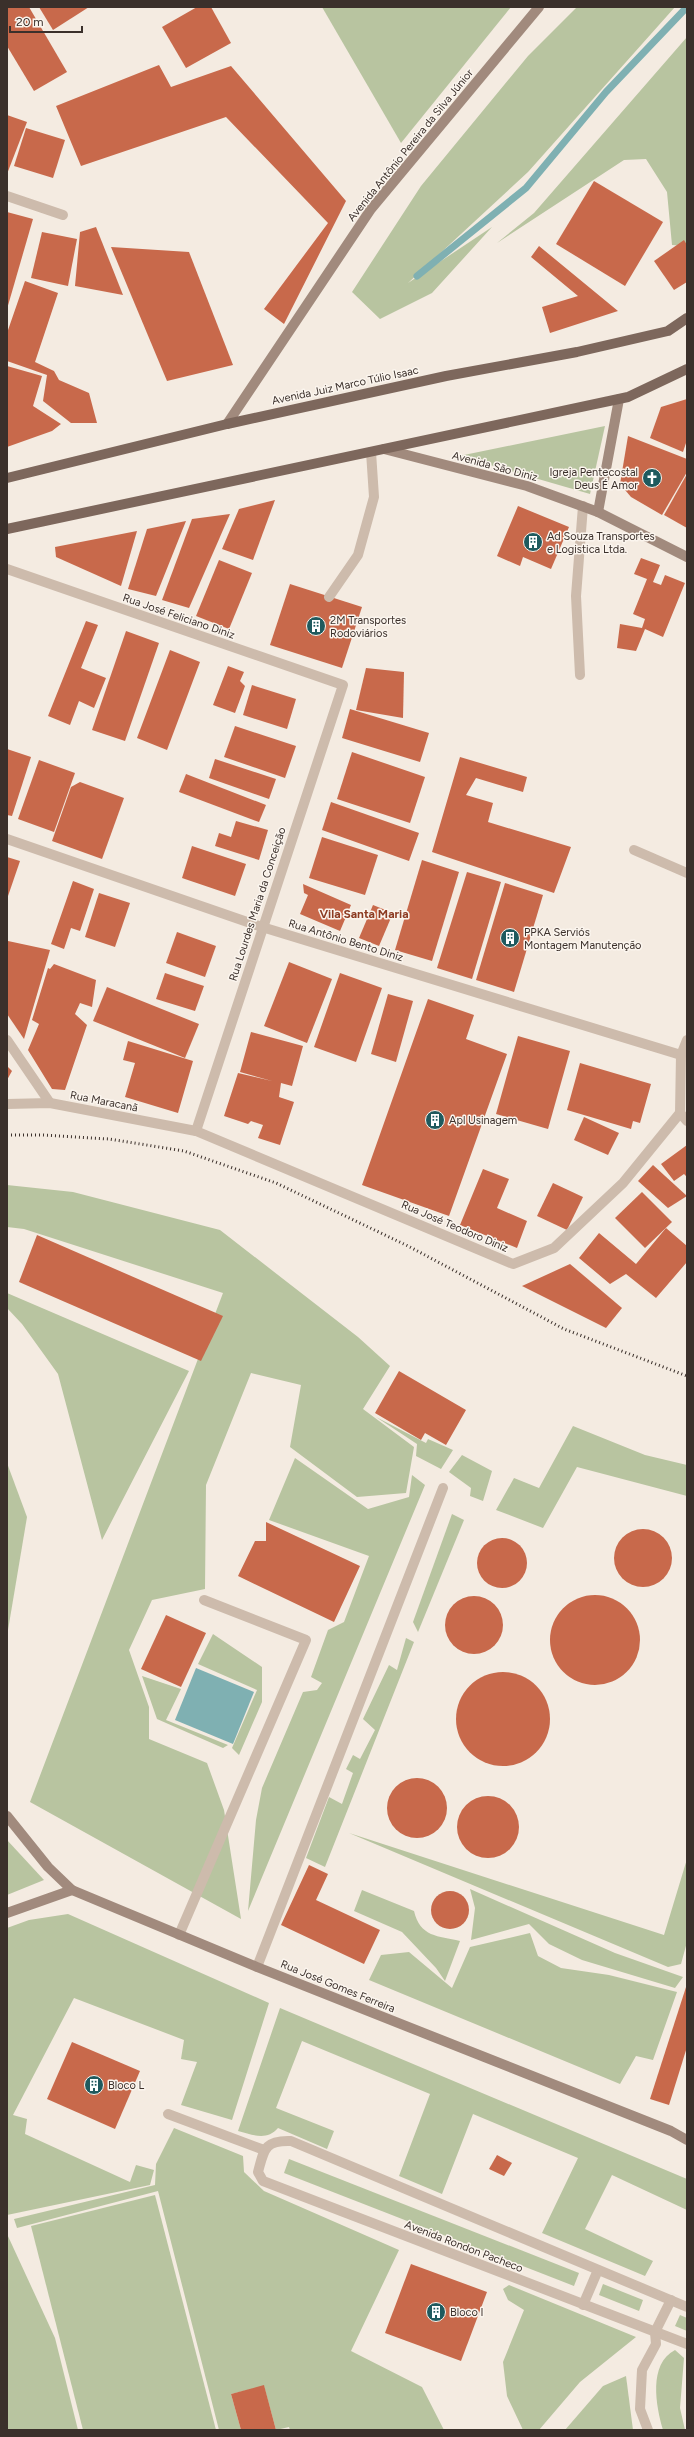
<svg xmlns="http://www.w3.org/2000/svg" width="694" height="2437" viewBox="0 0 694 2437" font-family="Figtree,sans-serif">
	<rect width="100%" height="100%" fill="#f4ebe1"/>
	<g fill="#b8c4a0">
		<polygon points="322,7 511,7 401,143"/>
		<polygon points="577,7 675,7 528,172 408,283 492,227 432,293 380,319 352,292 421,186 528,56"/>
		<polygon points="687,37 687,246 672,245 667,192 646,159 624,160 497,243 534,213"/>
		<polygon points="605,426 590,494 459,456"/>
		<polygon points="7,1185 73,1192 220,1230 358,1337 390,1366 363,1409 414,1447 406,1493 357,1497 290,1447 301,1385 251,1373 206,1485 205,1589 152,1600 129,1650 149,1707 149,1739 207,1763 224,1810 241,1919 30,1802 223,1293 24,1229 7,1227"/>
		<polygon points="7,1293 189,1371 102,1540 58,1374 22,1324 7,1308"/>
		<polygon points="376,1417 426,1443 428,1439 453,1450 441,1469 416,1456 417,1444"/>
		<polygon points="573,1426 645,1455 687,1465 687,1496 577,1467 543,1528 496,1510 514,1478 539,1488"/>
		<polygon points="462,1455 492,1471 483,1501 470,1496 471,1488 449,1472"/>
		<polygon points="295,1458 368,1509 409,1497 412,1475 425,1485 248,1911 256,1820 262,1788 303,1692 317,1690 322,1683 311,1677 328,1630 344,1622 369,1556 269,1520"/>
		<polygon points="7,1463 27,1517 7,1636"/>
		<polygon points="452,1514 464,1520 418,1632 413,1622"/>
		<polygon points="213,1634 262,1667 262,1702 239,1755 232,1748 257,1690 198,1664"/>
		<polygon points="406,1638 414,1642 325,1867 306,1858 329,1797 342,1804 353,1773 346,1769 353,1755 360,1759 375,1730 363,1719 389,1665 397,1670"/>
		<polygon points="142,1676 181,1689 166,1720 228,1745 223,1748 157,1719"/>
		<polygon points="349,1833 664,1935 687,1859 687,1942 681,1964 668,1967"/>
		<polygon points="7,1840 44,1880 7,1895"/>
		<polygon points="470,1889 615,1953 683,1977 675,1988 582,1960 549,1944 529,1924 471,1940 475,1908"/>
		<path d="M362 1890 414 1911C420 1937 438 1936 460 1941L445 1981 436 1968 402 1932 354 1911Z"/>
		<polygon points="68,1914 269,2003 232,2120 181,2105 197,2062 181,2059 184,2040 74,1998 13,2115 27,2119 25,2134 130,2182 136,2165 154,2170 150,2185 7,2215 7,1928 29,1920"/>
		<polygon points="530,1933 538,1956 561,1968 609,1975 677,1992 653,2060 636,2056 620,2084 369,1980 381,1955 409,1952 452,1988 470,1947"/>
		<path d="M280 2008 687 2179V2210L612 2175 585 2229 653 2261 645 2276 542 2233 578 2158 473 2114 442 2194 399 2176 430 2094 302 2041 276 2108 334 2131 327 2149 278 2128C267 2141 253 2135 238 2131Z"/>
		<polygon points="174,2128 243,2156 244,2172 264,2191 399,2250 351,2351 422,2387 444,2430 290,2430 289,2427 276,2430 264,2386 231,2394 241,2430 219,2430 158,2191 17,2228 14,2219 155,2185 156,2164"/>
		<polygon points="289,2159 579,2273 574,2286 284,2173"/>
		<polygon points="155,2195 216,2430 83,2430 31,2226"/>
		<polygon points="7,2234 55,2338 78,2430 7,2430"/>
		<polygon points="603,2284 643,2300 639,2311 599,2295"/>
		<polygon points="509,2285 636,2337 580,2382 539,2430 523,2430 507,2396 503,2362 524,2310 508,2300 503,2289"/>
		<polygon points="680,2315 687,2318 687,2331 675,2326"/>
		<path d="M675 2350 684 2358 680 2408 685 2430H663C656 2406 648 2364 675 2350Z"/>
		<polygon points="626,2376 633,2430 565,2430 603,2386"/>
	</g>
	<polygon fill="#7fb0b2" points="196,1668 254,1692 233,1744 175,1720"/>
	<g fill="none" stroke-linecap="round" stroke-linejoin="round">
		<polyline stroke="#7fb0b2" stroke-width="7" points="417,276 526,188 606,92 687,7"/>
	</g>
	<g fill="#c8694b">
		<polygon points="7,7 29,7 67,72 34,91 7,46"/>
		<polygon points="39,7 89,7 53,30"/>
		<polygon points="197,7 211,7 231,43 186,68 162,27"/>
		<polygon points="159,65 171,87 231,66 346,201 284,324 264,309 328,223 226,117 81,166 56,106"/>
		<polygon points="7,115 27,122 7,174"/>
		<polygon points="26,128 65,140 53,178 14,166"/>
		<polygon points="594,181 663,222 625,286 556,244"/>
		<polygon points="7,212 33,219 7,309"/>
		<polygon points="96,227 123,295 75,286 80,232"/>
		<polygon points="42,232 77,239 68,286 31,278"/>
		<polygon points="684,240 687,245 687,282 674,290 654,261"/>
		<polygon points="539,246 618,311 550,333 542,307 578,296 531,257"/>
		<polygon points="111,247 189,252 233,365 167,381"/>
		<polygon points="25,281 58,293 35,362 54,371 59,380 89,393 97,423 71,423 43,401 47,375 7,361 7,333"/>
		<polygon points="7,366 42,376 33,406 61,424 52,431 7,447"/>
		<polygon points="687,399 687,440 683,452 650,438 661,407"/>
		<polygon points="628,436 687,459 687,472 662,515 631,497 620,484"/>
		<polygon points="687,474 687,528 664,515"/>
		<polygon points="275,500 253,560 222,549 239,509"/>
		<polygon points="518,506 569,527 551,569 523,557 520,566 497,556"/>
		<polygon points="230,514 189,608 162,600 192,519"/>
		<polygon points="186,521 156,596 128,589 147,529"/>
		<polygon points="137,531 121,586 56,557 55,547"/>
		<polygon points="641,558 660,565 653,582 661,585 665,575 685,583 663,637 645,629 636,651 617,648 620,624 642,628 645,619 633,614 647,579 634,574"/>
		<polygon points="219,560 252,573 229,629 196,616"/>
		<polygon points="290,584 362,607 342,668 270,645"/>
		<polygon points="86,621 98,625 81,668 106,678 94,708 79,701 70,725 48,716"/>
		<polygon points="126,631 159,643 125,741 92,730"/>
		<polygon points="170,650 200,662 167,750 137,738"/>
		<polygon points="228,666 244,672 240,681 245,686 235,713 213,705"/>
		<polygon points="366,668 404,672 403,718 356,710"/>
		<polygon points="252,685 296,699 287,729 243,715"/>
		<polygon points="350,709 429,733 420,762 342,738"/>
		<polygon points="235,726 296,746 285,778 224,757"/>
		<polygon points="7,749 31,757 12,816 7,815"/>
		<polygon points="352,752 425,777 410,823 337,799"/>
		<polygon points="460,757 527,777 523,792 476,778 466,795 493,803 488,822 571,847 554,893 432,852"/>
		<polygon points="215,759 276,779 269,799 209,778"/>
		<polygon points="39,760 75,773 54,832 18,819"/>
		<polygon points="186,774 266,805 259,822 179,792"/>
		<polygon points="80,782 124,798 102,859 52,841 71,787"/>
		<polygon points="331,802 419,833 409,861 322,830"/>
		<polygon points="236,821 268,830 259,860 215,846 219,833 231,837"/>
		<polygon points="322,837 378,855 365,895 309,878"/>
		<polygon points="192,846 246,864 235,896 182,878"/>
		<polygon points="7,857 20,861 7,899"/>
		<polygon points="422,860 459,872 432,961 395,950"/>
		<polygon points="467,872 501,882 472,979 437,968"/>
		<polygon points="73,881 94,889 80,931 71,928 64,949 51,944"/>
		<polygon points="505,883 543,895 514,992 476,980"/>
		<polygon points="303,884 351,905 340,931 300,914 308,895 304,893"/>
		<polygon points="99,893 130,903 115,947 85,937"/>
		<polygon points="373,905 393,913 379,946 359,938"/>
		<polygon points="177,932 216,946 205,977 166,963"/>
		<polygon points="8,941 50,950 24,1039 7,1014"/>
		<polygon points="289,962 332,979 307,1043 264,1026"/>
		<polygon points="54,964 96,980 92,1007 80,1003 75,1014 87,1025 65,1090 52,1089 28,1050 39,1024 32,1020 48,968 50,969"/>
		<polygon points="165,973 204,986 195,1011 156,999"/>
		<polygon points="340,973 382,988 356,1062 314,1047"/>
		<polygon points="107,987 199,1024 185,1058 93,1021"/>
		<polygon points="388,994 413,1001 396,1062 371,1054"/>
		<polygon points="428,999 474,1015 466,1039 507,1054 449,1216 362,1185"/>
		<polygon points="251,1032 303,1046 292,1086 281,1083 279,1097 294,1102 280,1145 258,1138 263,1125 251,1121 248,1124 224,1116 238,1073 272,1081 240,1072"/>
		<polygon points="518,1036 570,1051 548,1129 496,1114"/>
		<polygon points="128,1041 193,1061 178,1113 125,1097 135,1063 123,1060"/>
		<polygon points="580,1063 651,1084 640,1123 633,1121 631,1129 567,1110"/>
		<polygon points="7,1066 12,1071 7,1080"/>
		<polygon points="584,1117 619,1133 608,1155 574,1140"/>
		<polygon points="687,1145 687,1177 684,1174 674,1181 661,1164"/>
		<polygon points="653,1165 687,1196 668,1208 638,1181"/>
		<polygon points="483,1169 509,1179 497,1208 527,1221 517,1248 460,1225"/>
		<polygon points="553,1183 583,1197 567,1230 537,1216"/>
		<polygon points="642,1192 672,1222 645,1248 615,1218"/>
		<polygon points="666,1228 687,1246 687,1262 656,1298 626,1274 610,1284 579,1258 599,1233 636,1264"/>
		<polygon points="37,1235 223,1316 201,1361 19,1282"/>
		<polygon points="570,1264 622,1308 606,1328 522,1286"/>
		<polygon points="399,1371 466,1410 446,1445 425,1433 421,1440 375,1413"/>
		<polygon points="266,1522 360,1566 334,1622 238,1576 255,1541 266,1541"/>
		<circle cx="643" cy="1558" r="29"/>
		<circle cx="502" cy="1563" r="25"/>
		<circle cx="595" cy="1640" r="45"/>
		<circle cx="474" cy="1625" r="29"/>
		<polygon points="166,1615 206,1633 181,1687 141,1669"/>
		<circle cx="503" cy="1719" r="47"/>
		<circle cx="417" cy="1808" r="30"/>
		<circle cx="488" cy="1827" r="31"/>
		<polygon points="309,1865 328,1874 316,1900 380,1930 364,1964 281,1925"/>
		<circle cx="450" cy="1910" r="19"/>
		<polygon points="687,1984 687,2047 669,2105 650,2099"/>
		<polygon points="72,2042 140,2071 115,2129 47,2099"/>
		<polygon points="497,2155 512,2163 504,2176 489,2169"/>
		<polygon points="411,2264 487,2292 461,2361 385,2333"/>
		<polygon points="264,2385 276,2430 241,2430 231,2394"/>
	</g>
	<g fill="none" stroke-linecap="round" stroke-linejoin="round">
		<g stroke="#cdbbac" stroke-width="10">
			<polyline points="329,597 358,555 374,497 371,452"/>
			<polyline points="580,675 576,596 583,506"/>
			<polyline points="634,850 687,873"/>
			<polyline points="179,1935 306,1640 204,1600"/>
			<polyline points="257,1967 443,1488"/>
			<polyline points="168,2114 264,2150"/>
			<polyline points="583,2305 598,2270"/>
			<path d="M687 2307 291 2141C264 2140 264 2150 258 2172L263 2181 687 2344"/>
			<polyline points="648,2430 640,2409 642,2370 656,2344 655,2332 671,2300"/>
		</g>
		<g stroke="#cdbbac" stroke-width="10">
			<polyline points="7,196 63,215"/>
			<polyline points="7,569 343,685 196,1131"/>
			<polyline points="7,839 262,927 681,1055"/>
			<polyline points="7,1040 50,1103"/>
			<polyline points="7,1104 50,1103 196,1131 513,1264 554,1248 623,1183 680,1113 681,1055 687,1040"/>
			<polyline points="680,1113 687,1121"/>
		</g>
		<g stroke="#a18a7d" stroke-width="10">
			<polyline points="227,424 371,209 539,7"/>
			<polyline points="384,449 527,486 598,512 687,557"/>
			<polyline points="598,512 619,399"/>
			<polyline points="7,1816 48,1867 72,1890 257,1967 671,2131 687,2140"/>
			<polyline points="7,1913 72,1890"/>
		</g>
		<g stroke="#7d675c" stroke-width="10">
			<polyline points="7,478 227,424 446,376 577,352 668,331 687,318"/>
			<polyline points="7,529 628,397 687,369"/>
		</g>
		<polyline stroke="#3b302b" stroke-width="3" stroke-dasharray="1 3" stroke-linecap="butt" points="7,1135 43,1135 109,1139 184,1151 276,1183 408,1246 564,1329 687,1376"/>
	</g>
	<defs>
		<symbol id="church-disc" viewBox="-11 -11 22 22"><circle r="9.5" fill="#1f5a5e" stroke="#fbf5ee"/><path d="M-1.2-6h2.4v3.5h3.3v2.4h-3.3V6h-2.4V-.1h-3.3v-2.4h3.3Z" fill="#fff"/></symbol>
		<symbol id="building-disc" viewBox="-11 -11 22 22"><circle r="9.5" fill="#1f5a5e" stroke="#fbf5ee"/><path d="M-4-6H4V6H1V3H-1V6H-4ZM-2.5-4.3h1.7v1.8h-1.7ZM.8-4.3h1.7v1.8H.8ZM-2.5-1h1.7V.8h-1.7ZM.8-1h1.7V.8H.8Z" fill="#fff"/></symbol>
	</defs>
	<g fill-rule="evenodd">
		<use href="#church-disc" x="641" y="467" width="22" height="22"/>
		<use href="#building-disc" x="522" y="531" width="22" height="22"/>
		<use href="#building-disc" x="305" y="615" width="22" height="22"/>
		<use href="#building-disc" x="499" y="927" width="22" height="22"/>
		<use href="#building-disc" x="424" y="1109" width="22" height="22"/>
		<use href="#building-disc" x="83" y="2074" width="22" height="22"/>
		<use href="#building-disc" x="425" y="2301" width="22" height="22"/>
	</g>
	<g text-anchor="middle" stroke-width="3" stroke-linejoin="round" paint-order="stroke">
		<g font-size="11" fill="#3b302b" stroke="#fbf5ee">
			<text transform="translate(410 145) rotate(-51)" y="4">Avenida Antônio Pereira da Silva Júnior</text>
			<text transform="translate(345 385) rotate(-12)" y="4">Avenida Juiz Marco Túlio Isaac</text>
			<text transform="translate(495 466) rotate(15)" y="4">Avenida São Diniz</text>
			<text transform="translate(179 616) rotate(19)" y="4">Rua José Feliciano Diniz</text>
			<text transform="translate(257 904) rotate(-72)" y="4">Rua Lourdes Maria da Conceição</text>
			<text transform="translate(346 940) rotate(17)" y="4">Rua Antônio Bento Diniz</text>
			<text transform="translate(104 1101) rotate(11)" y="4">Rua Maracanã</text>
			<text transform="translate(455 1226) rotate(23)" y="4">Rua José Teodoro Diniz</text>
			<text transform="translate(338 1986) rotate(22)" y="4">Rua José Gomes Ferreira</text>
			<text transform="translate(464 2246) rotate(21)" y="4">Avenida Rondon Pacheco</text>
		</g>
		<g font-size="11" fill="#3b302b" stroke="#fbf5ee" text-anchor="start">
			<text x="638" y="476" text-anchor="end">Igreja Pentecostal<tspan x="638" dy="13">Deus É Amor</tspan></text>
			<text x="547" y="540">Ad Souza Transportes<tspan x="547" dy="13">e Logistica Ltda.</tspan></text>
			<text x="330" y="624">2M Transportes<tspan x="330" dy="13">Rodoviários</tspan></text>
			<text x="524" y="936">PPKA Serviós<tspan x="524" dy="13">Montagem Manutenção</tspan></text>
			<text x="449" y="1124">Apl Usinagem</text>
			<text x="108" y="2089">Bloco L</text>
			<text x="450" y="2316">Bloco I</text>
		</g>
		<g font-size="12" font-weight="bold" fill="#8c3b22" stroke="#fbf5ee">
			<text x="364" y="918">Vila Santa Maria</text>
		</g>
	</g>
	<rect width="694" height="2437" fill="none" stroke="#3b302b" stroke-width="16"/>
	<path d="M10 26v6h72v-6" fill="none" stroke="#3b302b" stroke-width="2"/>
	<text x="16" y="26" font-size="12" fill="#3b302b" stroke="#fbf5ee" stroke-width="3" paint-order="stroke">20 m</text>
</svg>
